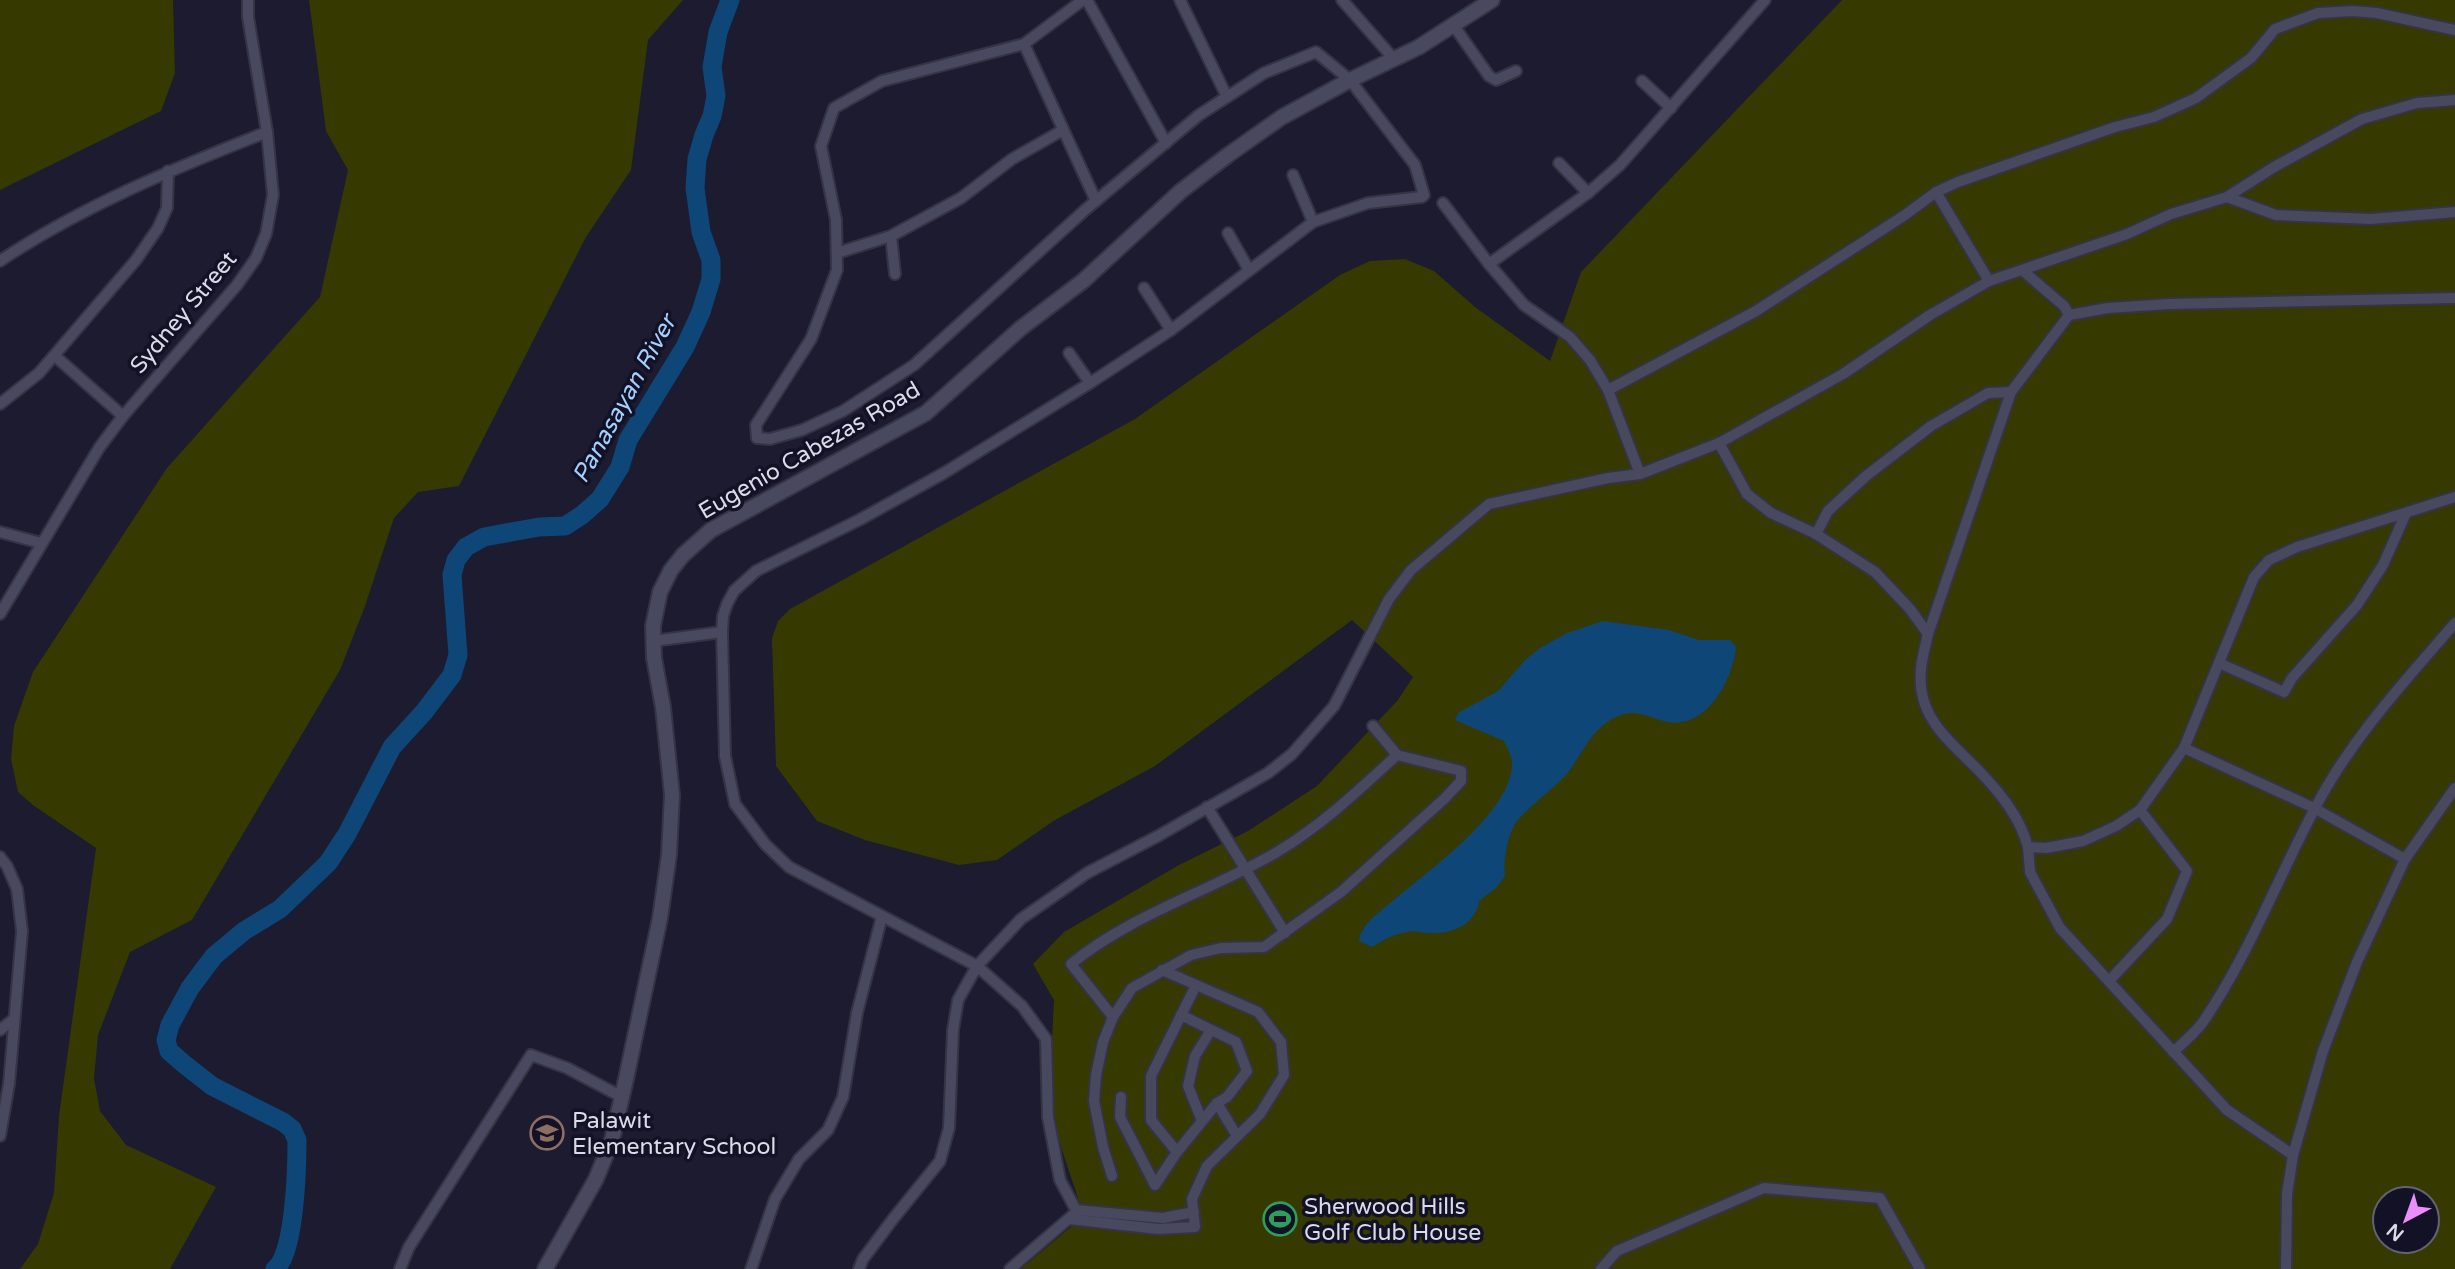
<svg xmlns="http://www.w3.org/2000/svg" width="2455" height="1269" viewBox="0 0 2455 1269" font-family="'Varela Round',sans-serif">
	<rect width="100%" height="100%" fill="#1c1b2f"/>
	<g fill="#363a00" fill-rule="evenodd">
		<polygon points="0,0 173,0 175,73 161,111 0,190"/>
		<polygon points="309,0 683,0 648,40 631,170 586,237 459,486 418,492 394,518 364,609 340,670 192,920 130,952 98,1035 94,1078 100,1111 126,1145 216,1187 170,1269 20,1269 38,1244 54,1193 59,1116 96,848 33,805 18,792 11,759 14,726 33,672 167,468 320,297 348,170 326,131"/>
		<path d="M1842 0H2455V1269H1021L1072 1226 1080 1204 1054 1126 1052 1040 1054 1000 1033 964 1064 932 1179 865 1248 831 1317 786 1398 700 1413 677 1352 620 1155 766 1055 820 997 860 959 865 865 840 817 821 776 766 772 638 778 621 790 609 1135 419 1340 275 1370 261 1405 259 1434 271 1475 307 1550 361 1581 272ZM2385 1199H2427V1241H2385Z"/>
	</g>
	<path fill="#0d4677" d="M1603 621 1669 630 1699 640H1730L1736 647C1733 679 1707 729 1668 722 1645 717 1636 706 1612 719 1588 733 1582 756 1565 776 1553 789 1522 812 1515 824 1507 838 1503 860 1505 876L1496 888 1479 901C1476 925 1450 935 1429 933 1422 933 1414 930 1407 932 1394 934 1383 940 1372 947L1359 941C1360 926 1378 913 1389 904 1426 872 1508 816 1512 766 1513 758 1507 748 1504 741L1455 720 1458 713 1498 691 1525 660 1540 648 1567 633Z"/>
	<g fill="none" stroke-linecap="round" stroke-linejoin="round">
		<path stroke="#0d4677" stroke-width="19" d="M275 1269C295 1255 297 1166 297 1140L292 1129 283 1122 212 1086 184 1064 169 1051 166 1040 170 1025 190 988 214 956 244 931 280 909 328 863 347 834 392 747 424 712 452 675 458 655 452 575 456 560 466 547 484 537 539 527 565 526 582 515 600 499 620 467 628 440 685 347 701 312 711 279V260L701 232 695 188 697 159 704 135 712 116 716 96 712 67 718 32 730 0"/>
		<defs>
			<g id="street">
				<polyline points="1087,0 1166,143"/>
				<polyline points="1180,0 1227,97"/>
				<polyline points="1342,0 1393,58"/>
				<polyline points="1454,26 1489,76 1496,80 1516,71"/>
				<polyline points="1024,44 1096,201"/>
				<polyline points="1642,81 1671,108"/>
				<polyline points="1559,163 1588,193"/>
				<polyline points="1293,175 1313,222"/>
				<polyline points="1936,192 1989,281"/>
				<polyline points="2227,197 2276,215 2371,219 2455,212"/>
				<polyline points="1443,203 1489,264 1524,305 1570,337 1590,360 1608,390 1640,474"/>
				<polyline points="1228,233 1249,270"/>
				<polyline points="891,236 895,274"/>
				<polyline points="837,253 891,236 961,198 1012,159 1063,130"/>
				<path d="M0 261C82 206 175 168 267 132"/>
				<polyline points="1489,264 1588,193 1620,165 1765,0"/>
				<polyline points="2022,270 2064,306 2069,315"/>
				<polyline points="1144,288 1171,330"/>
				<path d="M2455 298 2169 304 2108 308 2069 315 2011 392 1928 634C1923 655 1917 676 1923 698 1931 730 1961 751 1982 774 2002 795 2020 818 2028 847L2046 848 2083 841 2116 826 2140 810 2184 748 2254 577 2269 560 2297 547 2455 497"/>
				<polyline points="1069,353 1090,383"/>
				<polyline points="55,356 123,416"/>
				<polyline points="1608,390 1756,311 1905,215 1936,192 1958,182 2115,127 2154,117 2196,98 2251,58 2275,29 2318,13 2353,11 2377,13 2455,30"/>
				<polyline points="0,404 39,373 136,260 158,228 167,208 168,171"/>
				<polyline points="1719,443 1747,494 1771,513 1816,534 1875,572 1910,609 1928,634"/>
				<polyline points="0,532 41,543"/>
				<polyline points="1816,534 1828,511 1866,476 1931,426 1988,393 2011,392"/>
				<polyline points="0,614 99,448 123,416 237,285 256,258 266,234 273,195 267,132 248,17 248,0"/>
				<polyline points="653,641 722,632"/>
				<polyline points="2219,663 2284,692 2292,678 2357,605 2383,565 2406,513"/>
				<polyline points="2184,748 2314,808 2405,859"/>
				<polyline points="1207,807 1285,933"/>
				<polyline points="2028,847 2030,872 2060,928 2227,1110 2293,1155"/>
				<polyline points="0,857 7,866 17,889 22,931 9,1084 0,1136"/>
				<polyline points="2109,981 2167,919 2187,871 2140,810"/>
				<path d="M1113 1017 1071 964C1132 914 1209 892 1277 852 1322 825 1359 790 1397 755"/>
				<polyline points="0,1030 14,1019"/>
				<path d="M2173 1052C2183 1043 2195 1033 2203 1022 2248 956 2277 880 2314 810 2350 740 2404 682 2455 623"/>
				<polyline points="1121,1097 1120,1117 1155,1185 1177,1152 1217,1103 1227,1097 1247,1071 1236,1042 1181,1015"/>
				<polyline points="1217,1103 1237,1136"/>
				<polyline points="1202,1121 1188,1086 1195,1056 1211,1030"/>
				<polyline points="1177,1152 1151,1120 1151,1076 1196,985"/>
				<polyline points="1112,1176 1103,1147 1094,1101 1096,1075 1103,1042 1113,1017 1132,988 1191,955 1221,948 1264,947 1341,892 1444,799 1461,781 1461,771 1397,755 1373,726"/>
				<polyline points="1076,1210 1060,1180 1048,1117 1046,1039 1022,1006 977,966 789,867 765,844 735,804 725,756 722,632 723,616 727,604 734,591 756,571 859,520 944,473 1090,383 1171,330 1313,222 1368,203 1422,197 1424,195 1415,165 1350,80 1316,52 1264,73 1199,115 1085,210 914,365 843,411 802,430 770,439 757,438 756,425 811,339 837,270 836,220 821,146 834,108 882,81 1024,44 1083,0"/>
				<polyline points="1076,1210 1163,1218 1194,1212"/>
				<polyline points="1069,1219 1158,1229 1195,1227 1192,1199 1207,1166 1260,1114 1284,1075 1281,1042 1258,1012 1162,970"/>
				<polyline points="400,1269 409,1247 531,1055 567,1068 622,1097"/>
				<polyline points="751,1269 775,1199 799,1159 828,1130 843,1097 857,1013 882,916"/>
				<polyline points="859,1269 863,1259 893,1219 940,1161 949,1128 953,1030 958,1000 977,966 1021,919 1087,873 1158,836 1268,773 1292,754 1334,706 1389,599 1411,570 1489,504 1608,478 1640,474 1719,443 1843,374 1930,315 1989,281 2127,234 2171,214 2227,197 2274,167 2362,119 2417,103 2455,100"/>
				<polyline points="1010,1269 1073,1215"/>
				<polyline points="1601,1269 1617,1251 1764,1188 1880,1198 1920,1269"/>
				<polyline points="2286,1269 2287,1194 2293,1155 2323,1051 2357,962 2405,859 2455,788"/>
			</g>
			<polyline id="secondary" points="545,1269 596,1179 612,1140 626,1079 660,918 669,855 672,795 663,707 654,658 653,626 660,592 671,570 683,555 711,530 926,413 1021,328 1083,281 1181,191 1228,155 1282,117 1350,80 1419,47 1492,0"/>
		</defs>
		<use href="#street" stroke="#353444" stroke-width="14"/>
		<use href="#secondary" stroke="#353444" stroke-width="18"/>
		<use href="#street" stroke="#48485f" stroke-width="10"/>
		<use href="#secondary" stroke="#48485f" stroke-width="14"/>
	</g>
	<defs>
		<symbol id="school-ring" viewBox="-11 -11 22 22"><circle r="9.5" fill="#131125" stroke="#8d6e63" stroke-width="1.5"/><path d="M0-5L7-2L0 1L-7-2ZM-4 1L0 2.5L4 1V4Q0 6-4 4Z" fill="#8d6e63"/></symbol>
		<symbol id="stadium-ring" viewBox="-11 -11 22 22"><circle r="9.5" fill="#131125" stroke="#2e9e5b" stroke-width="1.5"/><path d="M0-5a6.5 5 0 1 0 0 10a6.5 5 0 1 0 0-10ZM-3.5-1.8h7v3.6h-7Z" fill="#2e9e5b"/></symbol>
	</defs>
	<g fill-rule="evenodd">
		<use href="#school-ring" x="528" y="1114" width="38" height="38"/>
		<use href="#stadium-ring" x="1261" y="1200" width="38" height="38"/>
	</g>
	<g text-anchor="middle" stroke-width="7" stroke-linejoin="round" paint-order="stroke">
		<g font-size="23" fill="#dadbe9" stroke="#131125">
			<text transform="translate(183 312) rotate(-50)" y="8">Sydney Street</text>
			<text transform="translate(809 450) rotate(-30)" y="8">Eugenio Cabezas Road</text>
		</g>
		<g font-size="23" fill="#dadbe9" stroke="#131125" text-anchor="start">
			<text x="572" y="1128">Palawit<tspan x="572" dy="26">Elementary School</tspan></text>
			<text x="1304" y="1214">Sherwood Hills<tspan x="1304" dy="26">Golf Club House</tspan></text>
		</g>
		<g font-size="24" font-style="italic" fill="#a4cffc" stroke="#131125">
			<text transform="translate(624 399) rotate(-61)" y="8">Panasayan River</text>
		</g>
	</g>
	<g transform="translate(2406 1220) rotate(221)"><circle r="33" fill="#131125" stroke="#636273" stroke-width="2"/>
	<path d="M0-5L12 26L0 18L-12 26Z" fill="#eb8dfb"/>
	<text y="-10" font-size="19" font-weight="bold" text-anchor="middle" fill="#dadbe9">N</text>
	</g>
</svg>
